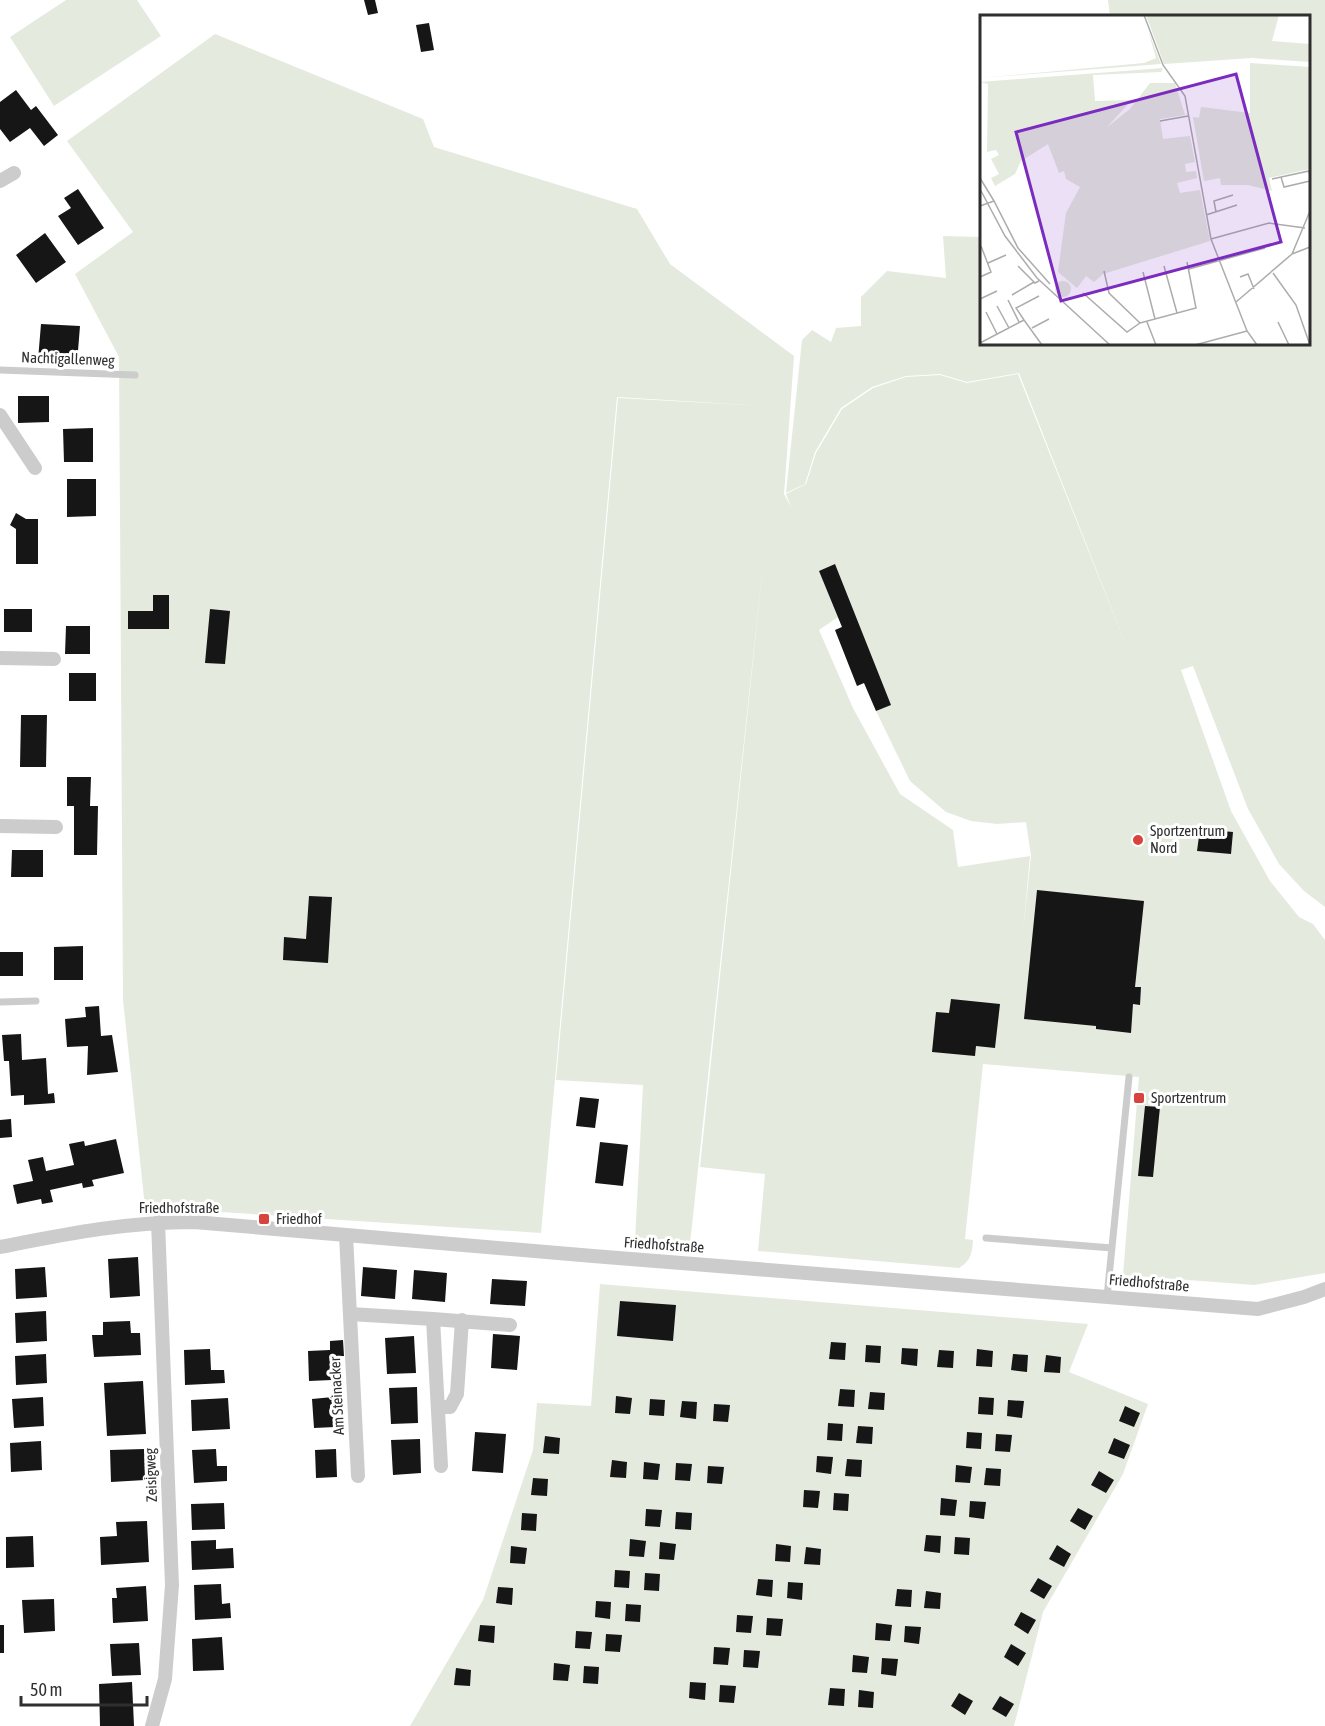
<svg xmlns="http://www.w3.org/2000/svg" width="1325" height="1726" font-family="'Asap Condensed',sans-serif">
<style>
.green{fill:#e4ebde;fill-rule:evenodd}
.building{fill:#161616}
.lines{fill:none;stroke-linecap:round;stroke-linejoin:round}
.lane{stroke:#ccc;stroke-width:7}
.street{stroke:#ccc;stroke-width:14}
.poi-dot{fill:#d9433e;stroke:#fff;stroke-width:2}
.labels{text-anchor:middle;stroke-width:6;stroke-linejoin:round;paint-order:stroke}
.street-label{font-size:15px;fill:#2f2f2f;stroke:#fff}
.poi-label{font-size:15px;fill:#2f2f2f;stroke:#fff;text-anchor:start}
.inset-road{fill:none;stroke:#acacac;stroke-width:1.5}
.view{fill:#7b2cbf;fill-opacity:0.15;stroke:#7b2cbf;stroke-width:3}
.inset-edge{fill:none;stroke:#2f2f2f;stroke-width:3}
</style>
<rect width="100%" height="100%" fill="#fff"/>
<path class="green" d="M66 0H137L161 36 54 106 10 37Z
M1108 0H1325V907L1304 891 1279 864 1248 809 1193 666 1181 670 1231 811 1270 881 1299 917 1313 924 1325 940V1273L1254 1285 1123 1275 1139 1077 983 1064 965 1239 973 1240C972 1253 971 1261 959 1268L758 1251 765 1174 700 1167 765 546 690 1244 635 1241 643 1085 556 1080 618 398 780 407 617 397 541 1233 145 1207 123 1000 119 357 75 274 133 232 67 141 215 34 423 119 434 147 637 209 670 264 794 356 784 494 791 507 786 494 806 484 816 453 842 409 873 388 906 377 940 375 967 383 1018 374 1135 668 1019 373 967 382 940 374 906 376 872 387 841 408 815 452 805 484 786 493 802 340 812 330 831 342 836 328 861 326V297L887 271 946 278 943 236 981 237 982 344H1308V16H1110ZM838 617 842 627 835 630 857 686 864 683 876 711 910 781 946 812 971 821 997 824 1026 822 1031 856 1023 932 1030 856 958 867 953 830 900 794 853 708 819 630Z
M600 1284 1088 1324 1069 1372 1148 1404 1123 1474 1043 1612 1014 1726H410L483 1600 533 1450 537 1403 591 1406Z"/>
<path class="building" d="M364 0H375L378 13 368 15Z
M429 23 434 50 421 52 416 25Z
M16 90 31 110 36 106 58 135 44 146 30 128 10 142 0 129V102Z
M78 189 104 228 78 245 58 216 71 208 64 198Z
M45 233 66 262 36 283 16 255Z
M41 324 80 326 77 363 38 360Z
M18 396H49V422L18 423Z
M93 428V462H64L63 429Z
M67 479H96V516L67 517Z
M16 513 26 519H38V564H16V529L10 525Z
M835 564 891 705 876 711 864 683 857 686 835 630 842 627 819 571Z
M153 595H169V629H128V611H153Z
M4 609H32V632H4Z
M210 609 230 611 225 664 205 663Z
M66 626H90V654H65Z
M69 673H96V701H69Z
M21 715H47L46 767H20Z
M67 777H91L90 806H98L97 855H74V806H67Z
M1200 829 1233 832 1231 854 1197 851Z
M12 850H43V877H11Z
M1037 890 1144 901 1135 987H1141L1140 1005 1133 1004 1131 1033 1096 1029V1026L1024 1019Z
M309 896 332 897 328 963 283 960 284 937 306 939Z
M83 946V980H54V947Z
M0 952H23V976H0Z
M951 999 1000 1004 995 1048 976 1046 975 1056 932 1052 936 1012 949 1013Z
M99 1006 101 1036 112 1035 118 1072 87 1075 88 1046 67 1047 65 1019 86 1017 85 1007Z
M21 1034 22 1060 46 1058 48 1094 54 1093 55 1103 24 1105V1095L11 1096 9 1061H4L2 1035Z
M580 1097 599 1099 595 1128 576 1126Z
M1145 1106 1160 1107 1153 1177 1138 1176Z
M11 1119 12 1137 0 1138V1120Z
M116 1139 124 1173 92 1180 94 1186 83 1188 82 1183 50 1190 53 1202 42 1204 41 1199 17 1204 13 1185 33 1181 28 1160 43 1157 46 1171 74 1165 69 1144 84 1141 85 1146Z
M600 1142 628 1145 623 1186 595 1183Z
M138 1257 140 1296 110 1298 108 1259Z
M45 1267 47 1297 16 1299 15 1269Z
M363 1267 397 1270 395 1299 361 1296Z
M414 1270 447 1273 445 1302 412 1299Z
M492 1279 527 1281 525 1306 490 1304Z
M620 1301 676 1305 673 1341 617 1336Z
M46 1311 47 1341 16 1343 15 1313Z
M130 1321 131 1333H140L141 1355 94 1357 92 1335H103V1322Z
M493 1334 520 1336 517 1370 491 1368Z
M414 1336 416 1373 387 1374 385 1338Z
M343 1340 344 1356 330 1357 332 1380 309 1381 308 1351 330 1350V1341Z
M831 1342 846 1343 845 1360 829 1359Z
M866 1345 881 1346 880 1363 865 1362Z
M902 1348 918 1349 917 1366 901 1364Z
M210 1349 211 1370H224L225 1383 185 1385 184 1350Z
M977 1349 993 1351 992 1367 976 1366Z
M939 1350 954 1351 953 1368 937 1367Z
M46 1354 47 1383 16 1385 15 1356Z
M1013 1354 1028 1355 1027 1372 1011 1370Z
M1046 1355 1061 1357 1060 1373 1044 1372Z
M143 1381 146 1434 107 1436 104 1383Z
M417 1387 418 1423 391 1424 389 1388Z
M840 1389 855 1390 854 1407 838 1406Z
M870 1392 885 1393 884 1410 868 1409Z
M616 1396 632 1398 630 1414 615 1413Z
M43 1397 44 1426 14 1428 12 1399Z
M333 1397 335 1427 314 1428 312 1399Z
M979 1397 994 1398 993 1415 978 1414Z
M228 1398 230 1429 192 1431 191 1400Z
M650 1399 665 1400 664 1416 649 1415Z
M1008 1400 1024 1401 1022 1418 1007 1416Z
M682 1401 697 1402 696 1419 680 1417Z
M714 1404 730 1405 728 1422 713 1421Z
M1125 1406 1140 1413 1134 1427 1119 1421Z
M828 1423 843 1424 842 1441 827 1440Z
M858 1426 873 1427 872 1444 856 1443Z
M475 1432 506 1434 503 1473 472 1471Z
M967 1432 982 1433 981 1449 966 1448Z
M996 1434 1012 1435 1010 1452 995 1451Z
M545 1436 560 1438 559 1454 543 1453Z
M1114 1438 1130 1445 1124 1459 1108 1453Z
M420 1439 421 1473 393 1475 391 1440Z
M41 1441 42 1470 11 1472 10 1443Z
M144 1449 145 1480 111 1482 110 1450Z
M216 1449 217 1466H227V1481L194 1483 192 1450Z
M336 1449 337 1477 316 1478 315 1450Z
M817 1456 833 1457 831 1474 816 1472Z
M847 1459 862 1460 861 1477 845 1476Z
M612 1460 627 1462 626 1478 610 1477Z
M644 1462 660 1464 658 1480 643 1479Z
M676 1463 692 1464 690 1481 675 1480Z
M956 1465 972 1467 970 1483 955 1482Z
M708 1466 724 1467 722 1484 707 1483Z
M986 1468 1001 1469 1000 1486 984 1485Z
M1099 1471 1114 1480 1106 1493 1091 1485Z
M533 1478 548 1479 547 1496 531 1495Z
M804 1490 820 1491 818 1508 803 1507Z
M834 1493 849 1494 848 1511 833 1510Z
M941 1498 957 1500 955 1516 940 1515Z
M970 1501 986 1502 984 1519 969 1517Z
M224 1503 225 1529 192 1530 191 1504Z
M1078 1508 1093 1516 1085 1530 1070 1521Z
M646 1509 662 1510 660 1527 645 1526Z
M676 1512 692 1513 691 1530 675 1529Z
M522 1513 537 1514 536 1531 521 1530Z
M147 1521 149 1562 101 1565 100 1537 117 1536 116 1522Z
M926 1535 941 1536 940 1553 924 1551Z
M33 1536 34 1567 6 1568V1537Z
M955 1537 970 1538 969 1555 954 1554Z
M630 1539 646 1541 644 1557 629 1556Z
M216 1540V1549L233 1548 234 1568 192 1570 191 1541Z
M660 1542 676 1544 674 1560 659 1559Z
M776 1544 791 1546 790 1562 775 1561Z
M1057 1545 1071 1554 1064 1567 1049 1559Z
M511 1546 527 1548 525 1564 510 1563Z
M806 1547 821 1549 820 1565 804 1564Z
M615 1570 630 1571 629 1588 614 1587Z
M645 1573 660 1574 659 1591 644 1590Z
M1038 1578 1052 1586 1044 1599 1030 1591Z
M758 1579 773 1580 772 1597 756 1595Z
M788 1582 803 1583 802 1600 787 1598Z
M221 1584 222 1604 230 1603 231 1618 195 1620 194 1585Z
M146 1586 148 1621 113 1623 112 1598H117L116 1588Z
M498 1587 513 1588 512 1605 496 1603Z
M897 1589 912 1590 911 1607 895 1606Z
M926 1591 941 1593 940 1609 924 1608Z
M54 1599 55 1631 24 1633 22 1600Z
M596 1601 611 1602 610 1619 595 1617Z
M626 1604 641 1605 640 1622 625 1621Z
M1021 1612 1036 1620 1028 1634 1014 1625Z
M737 1615 753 1616 751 1633 736 1632Z
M767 1618 783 1619 781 1636 766 1635Z
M876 1623 892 1625 890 1641 875 1640Z
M0 1625H4V1653H0Z
M480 1625 495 1626 494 1643 478 1641Z
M905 1626 921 1627 919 1644 904 1642Z
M576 1631 592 1632 590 1649 575 1648Z
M606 1634 622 1635 620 1652 605 1651Z
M222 1637 224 1670 193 1671 192 1639Z
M139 1643 141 1675 112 1676 110 1644Z
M1011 1644 1026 1653 1018 1666 1004 1657Z
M714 1647 730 1648 728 1665 713 1664Z
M744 1650 760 1651 758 1668 743 1667Z
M853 1655 869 1657 867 1673 852 1672Z
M882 1658 898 1659 896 1676 881 1674Z
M554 1663 570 1665 568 1681 553 1680Z
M584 1666 599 1667 598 1684 583 1683Z
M456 1668 471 1670 470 1686 454 1685Z
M132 1682 134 1726H100L99 1684Z
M690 1682 706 1683 705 1700 689 1698Z
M720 1685 736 1686 734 1703 719 1702Z
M830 1688 845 1689 844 1706 828 1705Z
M859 1690 874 1692 873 1708 858 1707Z
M959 1693 973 1701 965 1715 951 1706Z
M1000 1696 1014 1704 1006 1717 992 1709Z"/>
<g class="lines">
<path class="lane" d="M0 370 135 375
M0 1002 36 1001
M986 1238 1112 1248
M1107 1297 1129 1077"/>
<path class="street" d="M0 181 14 173
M0 415 35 468
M0 658 54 659
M0 826 56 827
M346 1235 358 1476
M0 1247C67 1234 125 1222 194 1222L593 1256 1258 1309 1304 1297 1325 1289
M350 1314 433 1319 441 1466
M433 1319 510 1325
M439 1407H450L457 1394 462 1320
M152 1726 165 1679 172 1585 158 1222"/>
</g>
<g class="poi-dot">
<circle cx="1138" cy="840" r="6"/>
<rect x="1133" y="1092" width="12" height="12" rx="3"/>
<rect x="258" y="1213" width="12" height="12" rx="3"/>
</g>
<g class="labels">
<g class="street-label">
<text transform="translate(68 359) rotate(2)" y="5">Nachtigallenweg</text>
<text x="179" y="1213">Friedhofstraße</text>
<text transform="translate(664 1245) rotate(4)" y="5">Friedhofstraße</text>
<text transform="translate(1149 1283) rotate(5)" y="5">Friedhofstraße</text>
<text transform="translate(337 1396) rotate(-93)" y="5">Am Steinacker</text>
<text transform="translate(151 1475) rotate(-92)" y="5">Zeisigweg</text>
</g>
<g class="poi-label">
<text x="1150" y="836">Sportzentrum<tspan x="1150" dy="17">Nord</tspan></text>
<text x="1151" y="1103">Sportzentrum</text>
<text x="276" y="1224">Friedhof</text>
</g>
</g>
<g transform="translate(980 15)">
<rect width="330" height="330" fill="#fff"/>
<path d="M166 0H299L292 26 330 29V47L272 43 184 49ZM168 15 181 49 0 63 164 48 176 43ZM270 48 330 52V154L289 163 292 176 268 170H241L240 163 224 166 213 102 219 103 221 92 270 98ZM183 53 181 57 113 60 115 86 152 85 126 113 150 94 170 68H195L205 100 180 104 183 124 210 121 215 147 205 149 206 157 216 156 217 163 197 168 200 178 220 175 230 226 123 259 114 267 106 261 97 273 78 257 86 198 100 172 86 164 84 156 79 158 68 129 41 146 35 159 15 171 11 163 19 159 11 144 19 140 16 135 7 137 8 69 0 67ZM75 274a8 8 0 1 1 16 0a8 8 0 1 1-16 0Z" fill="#e4ebde"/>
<path class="inset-road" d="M164 0 183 50 205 81 231 224 267 316 277 330M180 106 208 101M301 162 304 172 330 166M0 163 14 186M292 164 329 156 330 161M0 174 25 221 57 263 130 330M0 191 14 186 38 233 70 269M236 197 234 186 253 180M226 200 257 190M231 224 289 208 325 213M312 239 330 232M8 248 26 240M38 251 55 268 59 266M184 251 197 298M209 254 285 233M124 256 129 278 160 308M163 257 175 304M293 258 316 290 330 330M0 262 11 257 1 231M260 262 268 259 274 274M103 278 147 317 160 308M32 280 54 267M0 284 17 276M28 285 39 307M256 287 312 239 330 196M17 291 29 313M6 297 17 319M44 305 36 293 59 281M167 307 176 330M298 307 309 330M160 308 216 293 207 247M52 313 69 304M0 328 44 305 62 330M215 330 267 316"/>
<path class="view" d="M256 59 301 227 81 286 36 117Z"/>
<rect width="330" height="330" class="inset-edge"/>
</g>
<path d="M21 1696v9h126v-9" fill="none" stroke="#2f2f2f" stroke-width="3"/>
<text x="30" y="1696" font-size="18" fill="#2f2f2f" stroke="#ffffff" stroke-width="4.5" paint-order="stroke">50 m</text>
</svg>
